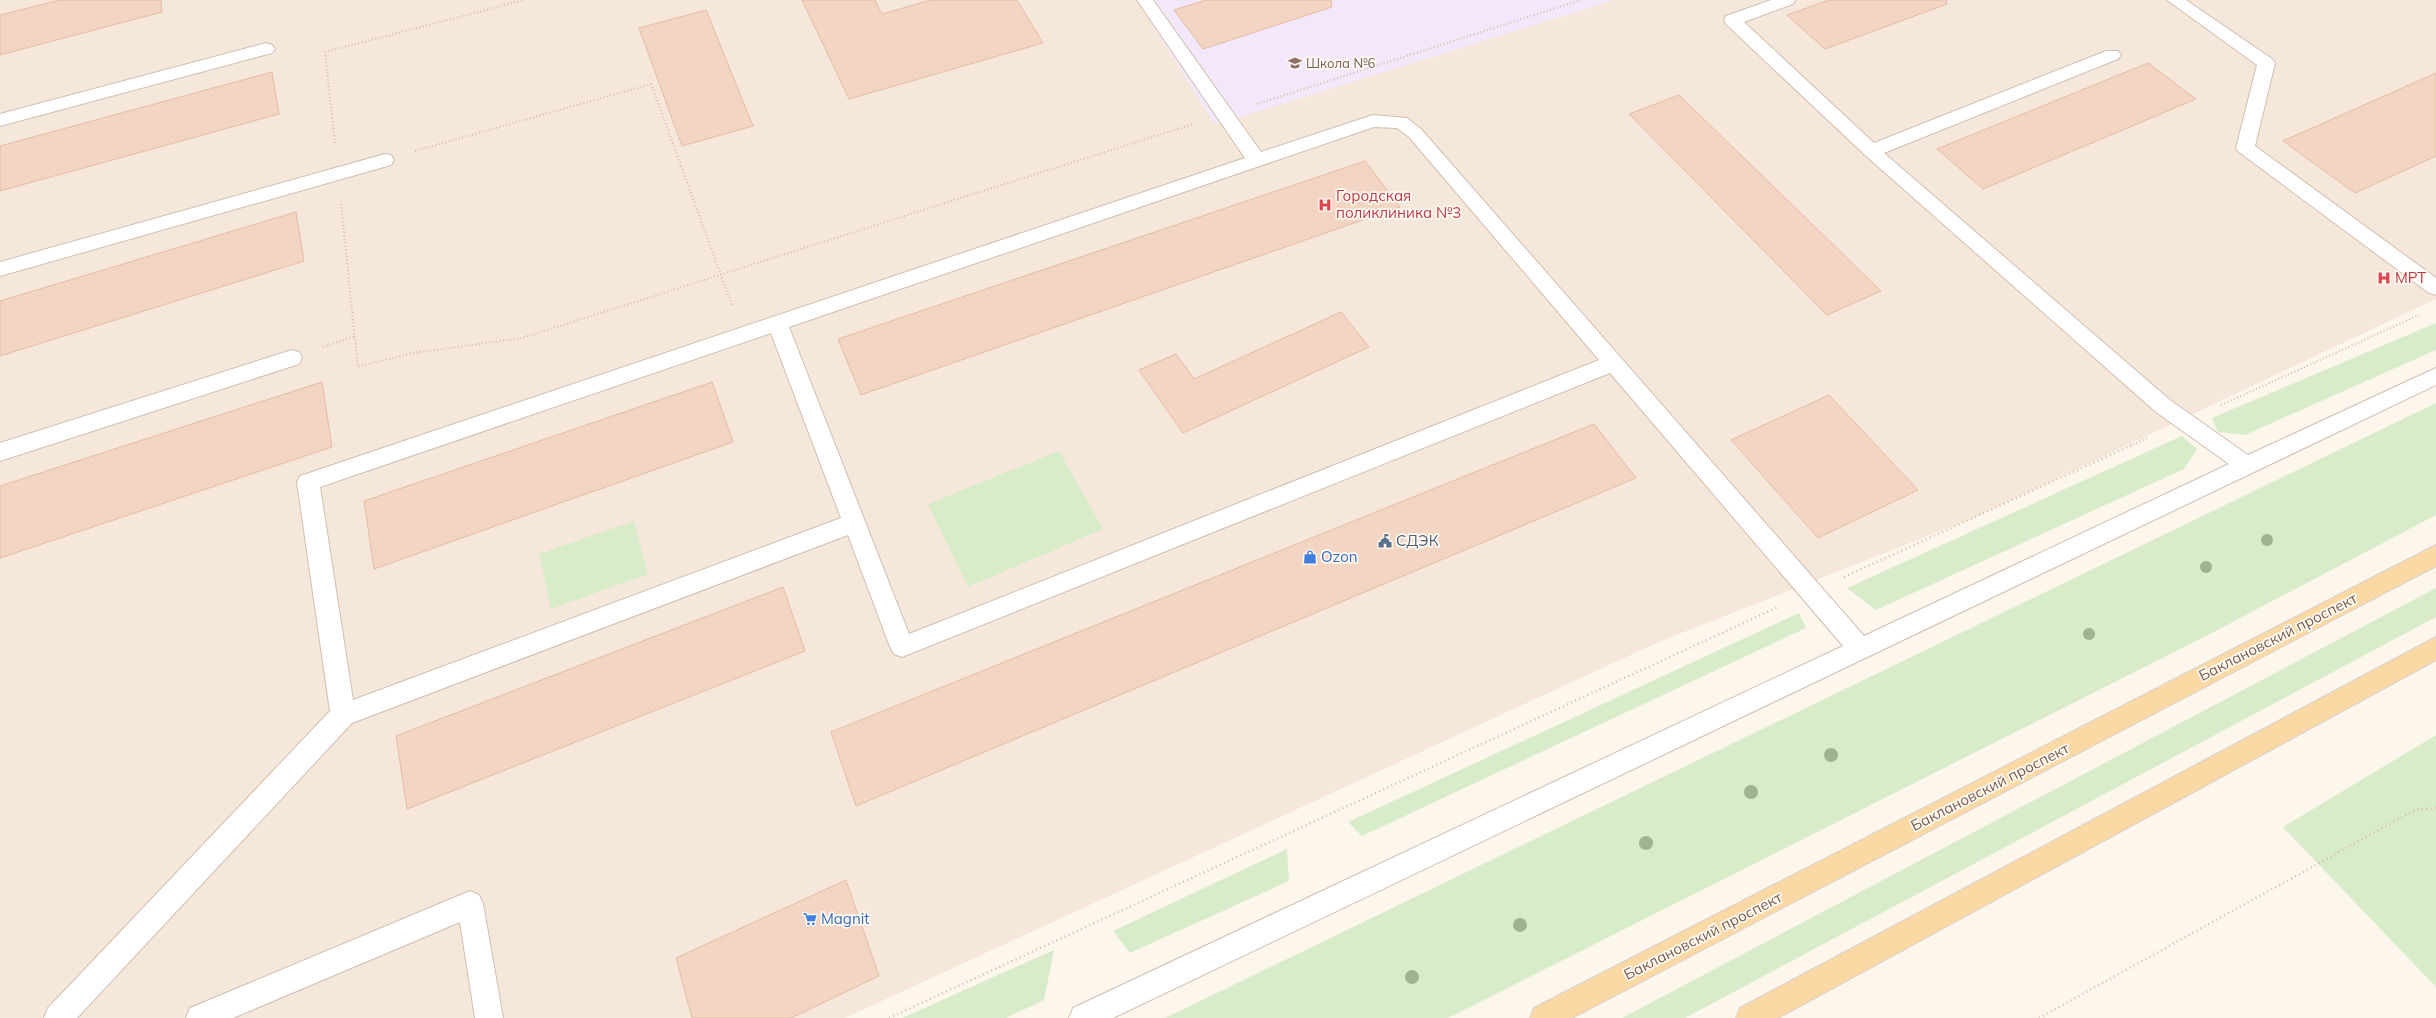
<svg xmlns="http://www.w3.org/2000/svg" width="2436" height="1018" font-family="Mulish,sans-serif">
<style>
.residential{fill:#f5e8da}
.education{fill:#f3e8fa}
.green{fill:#d8ecc9}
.building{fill:#f3d5c3;stroke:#e6bba3}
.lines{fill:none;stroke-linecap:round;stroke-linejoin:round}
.minor-casing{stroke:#d1beb0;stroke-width:2}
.major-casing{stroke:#dad1cd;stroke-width:2}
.path-far1{stroke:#d9b8a5;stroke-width:2;stroke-dasharray:1 2.5;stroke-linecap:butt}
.path{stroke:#d9b8a5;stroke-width:2.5;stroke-dasharray:1 3.5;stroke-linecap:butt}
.minor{fill:#fff;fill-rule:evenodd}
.major{fill:#fbd9a5;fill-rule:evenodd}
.tree{fill:#a0b28e}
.labels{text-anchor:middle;stroke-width:3.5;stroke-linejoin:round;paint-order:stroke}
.far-education-label{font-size:13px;fill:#785e54;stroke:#fffaf3;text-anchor:start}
.health-label{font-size:15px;fill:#be3a42;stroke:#fffaf3;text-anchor:start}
.service-label{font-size:15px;fill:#4e5e75;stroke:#fffaf3;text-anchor:start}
.shop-label{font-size:15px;fill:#366cbe;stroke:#fffaf3;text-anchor:start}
.street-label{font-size:15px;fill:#7a5c4d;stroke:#fffaf3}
</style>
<rect width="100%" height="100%" fill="#fdf6ec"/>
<path class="residential" d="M0 0H2436V299L1971 519 1661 641 845 1018H0Z"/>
<path class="education" d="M1137 0H1614L1215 125Z"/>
<path class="green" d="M2436 323V350L2245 435 2218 432 2212 418Z
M2436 403V515L2206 636 1448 1018H1165Z
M2182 436 2197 449 2184 469 1876 610 1847 588Z
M1059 451 1103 529 968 587 928 504Z
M634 521 648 574 551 609 539 554Z
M2436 588V617L1685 1018H1622Z
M1799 613 1806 628 1362 836 1348 822Z
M2436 735V987L2283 827Z
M1287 849 1289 881 1130 953 1113 931Z
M1054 950 1044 1000 1006 1018H902Z"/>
<path class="building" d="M60 0H161L162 12 0 55V15Z
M802 0H875L882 14 931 0H1017L1043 43 849 99Z
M1206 0H1331L1332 7 1203 49 1174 10Z
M1829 0H1946L1947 4 1825 49 1787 15Z
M706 10 753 126 682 146 639 28Z
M2148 63 2196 99 1983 189 1937 149Z
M272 72 279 114 0 191V146Z
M2436 73V156L2355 193 2283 141Z
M1679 95 1881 291 1827 315 1629 114Z
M1365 161 1400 207 861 395 838 339Z
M296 212 304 261 0 356V301Z
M1341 312 1369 347 1183 433 1139 370 1176 354 1194 379Z
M322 382 332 447 0 558V486Z
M712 382 733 442 374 569 364 501Z
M1829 395 1918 490 1818 538 1731 440Z
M1594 424 1636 478 856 806 831 732Z
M783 587 805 651 407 809 396 736Z
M846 880 879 976 791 1018H692L676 958Z"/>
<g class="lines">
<g class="minor-casing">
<path id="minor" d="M1137 0H1153L1261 152 1373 115 1407 118 1421 129 1864 636 2229 464 2156 412 1865 155 1726 24 1724 20 1726 16 1771 0H1795L1793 4 1744 22 1874 143 2106 51H2118L2121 55 2118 59 1884 153 2170 400 2248 455 2436 368V385L1113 1018H1069L1073 1008 1843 646 1610 373 902 657 894 654 890 647 848 535 352 723 77 1018H44L48 1008 330 711 297 482 300 476 1245 158ZM1374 127 1397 128 1409 137 1599 360 909 634 789 327ZM771 333 841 518 353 700 320 487Z
M2167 0H2186L2272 59 2275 63 2255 146 2436 278V295L2429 293 2239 152 2236 148 2257 65Z
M266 43 272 45 275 49 272 53 0 126V114Z
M385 154 391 155 394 160 391 165 0 276V262Z
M292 350 299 352 302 358 299 364 0 461V443Z
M470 891 479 895 483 904 503 1018H475L460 922 233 1018H186L190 1008Z"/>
</g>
<g class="major-casing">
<path id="major" d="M2436 545V566L1572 1018H1530L1534 1008Z
M2436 637V660L1778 1018H1736L1740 1008Z"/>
</g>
<path class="path-far1" d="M1257 104 1581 0
M335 143 325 52 524 0
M415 151 651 84 732 305
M341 204 358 367 413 353 522 338 1193 124
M323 347 355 336
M2221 405 2419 315
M2130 446 2149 437"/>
<path class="path" d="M1844 577 2132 445
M889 1018 1778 607
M2039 1018 2415 810 2436 808"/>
<use href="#minor" class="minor"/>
<use href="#major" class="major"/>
</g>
<g class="tree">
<circle cx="2267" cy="540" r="6"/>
<circle cx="2206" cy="567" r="6"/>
<circle cx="2089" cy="634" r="6"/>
<circle cx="1831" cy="755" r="7"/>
<circle cx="1751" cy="792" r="7"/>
<circle cx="1646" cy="843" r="7"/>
<circle cx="1520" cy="925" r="7"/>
<circle cx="1412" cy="977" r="7"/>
</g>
<defs>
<g id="school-bare" transform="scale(1.08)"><path d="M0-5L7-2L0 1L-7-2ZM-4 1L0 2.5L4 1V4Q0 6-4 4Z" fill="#8d6e63" stroke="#fffaf3" stroke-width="2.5" paint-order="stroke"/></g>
<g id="hospital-bare" transform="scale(1.08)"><path d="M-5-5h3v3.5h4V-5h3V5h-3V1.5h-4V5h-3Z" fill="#e0444e" stroke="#fffaf3" stroke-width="2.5" paint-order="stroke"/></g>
<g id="civic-bare" transform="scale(1.08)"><path d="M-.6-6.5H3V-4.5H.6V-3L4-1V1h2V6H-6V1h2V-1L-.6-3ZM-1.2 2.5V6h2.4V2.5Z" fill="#5c6f8a" stroke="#fffaf3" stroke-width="2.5" paint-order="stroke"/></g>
<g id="shop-bare" transform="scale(1.08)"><path d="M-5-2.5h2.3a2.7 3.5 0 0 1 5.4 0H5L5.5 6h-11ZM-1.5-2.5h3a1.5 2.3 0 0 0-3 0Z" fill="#3f7fe0" stroke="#fffaf3" stroke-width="2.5" paint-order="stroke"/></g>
<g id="supermarket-bare" transform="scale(1.08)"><path d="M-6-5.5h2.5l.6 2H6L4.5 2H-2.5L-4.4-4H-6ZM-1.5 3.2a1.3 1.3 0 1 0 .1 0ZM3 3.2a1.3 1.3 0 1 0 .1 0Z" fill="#3f7fe0" stroke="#fffaf3" stroke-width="2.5" paint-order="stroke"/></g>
</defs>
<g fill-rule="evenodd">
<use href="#school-bare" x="1295" y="63"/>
<use href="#hospital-bare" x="1325" y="205"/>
<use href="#hospital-bare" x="2384" y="278"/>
<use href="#civic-bare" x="1385" y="541"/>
<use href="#shop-bare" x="1310" y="557"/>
<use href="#supermarket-bare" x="810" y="919"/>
</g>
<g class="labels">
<g class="far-education-label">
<text x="1306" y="68">Школа №6</text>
</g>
<g class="health-label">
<text x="1336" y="201">Городская<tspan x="1336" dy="17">поликлиника №3</tspan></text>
<text x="2395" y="283">МРТ</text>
</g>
<g class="service-label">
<text x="1396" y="546">СДЭК</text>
</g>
<g class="shop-label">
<text x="1321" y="562">Ozon</text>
<text x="821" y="924">Magnit</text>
</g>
<g class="street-label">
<text transform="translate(2278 637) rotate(-27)" y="5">Баклановский проспект</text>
<text transform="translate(1990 787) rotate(-27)" y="5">Баклановский проспект</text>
<text transform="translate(1703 936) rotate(-27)" y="5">Баклановский проспект</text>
</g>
</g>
</svg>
